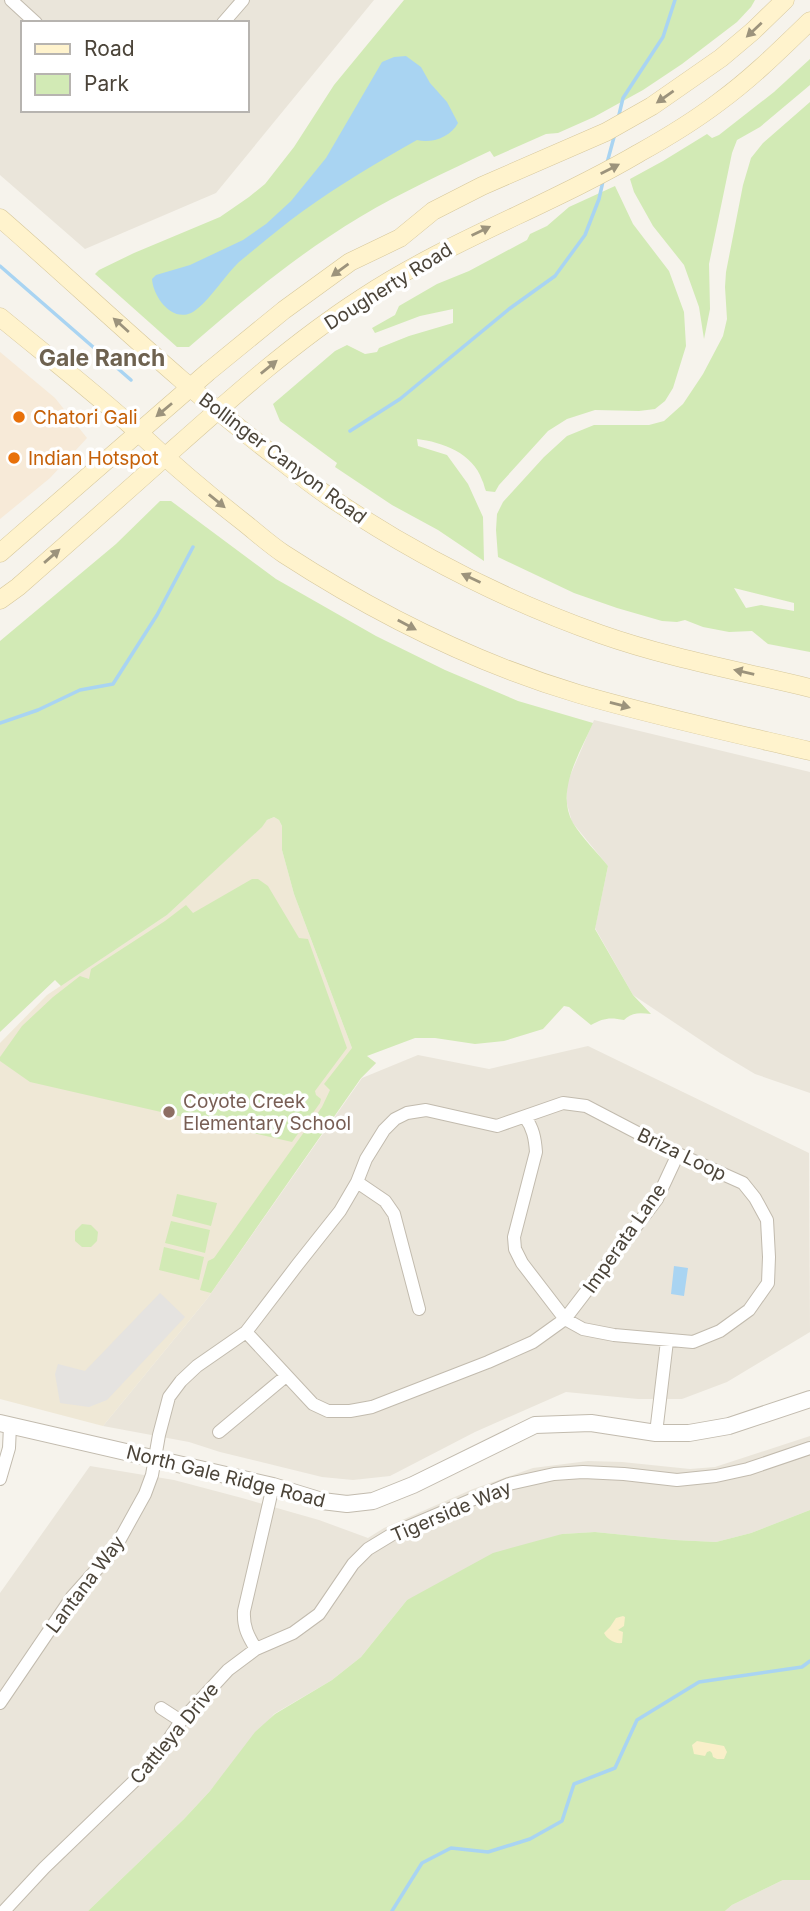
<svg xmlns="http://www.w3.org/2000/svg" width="810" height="1911" font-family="Inter,sans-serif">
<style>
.residential{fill:#eae5da;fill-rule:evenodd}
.commercial{fill:#f7ead8}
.education{fill:#efe8d6}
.green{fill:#d2eab5;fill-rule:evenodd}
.sand{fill:#f9efc9}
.parking{fill:#e5e3e0}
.water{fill:#a9d4f2}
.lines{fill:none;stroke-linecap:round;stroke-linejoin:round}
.stream{stroke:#a9d4f2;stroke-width:3.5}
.minor-casing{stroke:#c2bbae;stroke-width:14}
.tertiary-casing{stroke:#c2bbae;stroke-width:18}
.secondary-casing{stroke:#d6c79b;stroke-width:19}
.minor{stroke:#fff;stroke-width:12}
.tertiary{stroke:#fff;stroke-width:16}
.secondary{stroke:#fff3cd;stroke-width:18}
.oneway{fill:#9c937c}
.food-dot{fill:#e8710a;stroke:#fff;stroke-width:2.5}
.education-dot{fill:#8d6e63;stroke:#fff;stroke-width:2.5}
.labels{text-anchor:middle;stroke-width:7;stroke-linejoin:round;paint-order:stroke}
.street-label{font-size:19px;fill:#4b4439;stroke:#fff}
.food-label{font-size:19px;fill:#c56008;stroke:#fff;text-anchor:start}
.education-label{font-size:19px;fill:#785e54;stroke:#fff;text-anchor:start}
.quarter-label{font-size:23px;font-weight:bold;fill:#6e6250;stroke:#fff}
</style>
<rect width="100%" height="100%" fill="#f6f3ec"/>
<path class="residential" d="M0 0H374L216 193 85 249 0 175ZM23 23H247V110H23Z
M594 720 810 772V1093L755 1074 720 1053 633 995 595 928 608 866 572 822 567 804V783Z
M588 1046 809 1153 810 1332 727 1382 682 1399H638L566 1392 475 1432 390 1476 353 1480 322 1477 220 1452 189 1442 103 1426 207 1299 362 1078 418 1055 489 1069Z
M810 1436V1510L751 1533 716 1542 675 1540 595 1532 562 1534 407 1600 361 1657 332 1680 274 1714 210 1791 184 1819 88 1911H0V1593L90 1466 174 1480 242 1498 319 1520 368 1538 384 1528 473 1489 533 1468 588 1461 622 1462 690 1469 715 1467Z
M783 1880H810V1911H725L732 1905Z"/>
<path class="commercial" d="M0 352 55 398 87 438 50 478 0 519Z"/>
<path class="education" d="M274 817 279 820 282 826V850L294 894 352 1048 376 1063 361 1078 207 1299 103 1426 0 1399V1043L47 995 167 915 261 827 267 820Z"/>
<path class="green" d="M404 0H755L751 7 737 22 682 64 643 90 594 117 558 133 546 134 494 157 490 151C446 172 402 192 360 217 298 254 243 300 189 347H177L95 274 99 270 134 253 220 217 249 197 265 184 294 147 334 85Z
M810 59V85L760 127 737 140 732 153 709 264 710 309 704 339 699 307 684 265 653 226 634 192 630 179 663 161 707 134 712 138 719 135 774 92Z
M810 102V652L768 644 752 631 729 632 703 627 685 620 677 622 662 621 617 608 574 593 498 557 496 530 497 514 503 502 544 457 567 436 594 425H649L664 421 683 404 703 374 723 336 727 319 725 287 726 272 743 185 751 158 763 143ZM734 588 794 603V611L761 605 746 608Z
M615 186 633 224 669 271 684 312 686 346 673 388 665 401 655 409 639 411 595 410 567 419 548 431 499 485 495 492 486 491C484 487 484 483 482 480 473 453 442 442 417 439L418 446 447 455 468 484 483 517 484 561 438 530 392 505 335 467 337 463 280 421 273 404 335 351 347 345 365 354 377 352 379 348 409 336 453 323V309L420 316 375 333 372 328 395 315 399 306 437 284 469 271 527 240 530 234 547 226 569 207Z
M160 501H171L276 579 376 636 445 670 518 701 593 723C580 753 555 791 573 823 582 838 597 852 608 866L595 929 633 995 651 1014C640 1013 632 1012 624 1020 610 1017 603 1018 591 1025L569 1007 564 1006 543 1029 504 1041 475 1044 435 1038H415L367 1056 376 1063 361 1078 211 1293 200 1290 208 1261 214 1258 322 1107 330 1090 324 1084 352 1048 294 894 282 850V826L279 820 274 817 267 820 262 827 167 915 61 986 55 980 0 1032V641L116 544Z
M252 879H258L268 886 299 938 308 939 347 1048 315 1091 316 1095 321 1099 320 1103 292 1142 30 1082 0 1061V1057L22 1026 53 997 80 976 89 979 91 969 165 921 186 905 193 913Z
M177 1194 217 1203 211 1226 172 1216Z
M171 1221 210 1230 205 1253 165 1243Z
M82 1224 91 1225 98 1232 97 1241 91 1247H82L75 1241V1231Z
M164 1247 204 1257 199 1280 159 1270Z
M810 1510V1880H783L732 1905 725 1911H88L184 1819 210 1791 255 1732 275 1714 332 1680 361 1657 407 1600 493 1553 562 1534 595 1532 675 1540 716 1542 751 1533Z"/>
<path class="sand" d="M623 1616 625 1617 624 1626 618 1630 623 1632 622 1643C614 1644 607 1639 604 1633L610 1627 616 1618Z
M697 1741 724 1746 727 1752 724 1759H717L713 1757 712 1753 710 1751 707 1752 705 1756 694 1754 692 1745Z"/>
<path class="parking" d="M160 1293 185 1317 107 1400 89 1407 60 1403 55 1374 58 1364 85 1371Z"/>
<path class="water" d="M406 56 421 67 430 83 447 102 458 123C451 137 431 144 417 140 378 162 339 185 303 211 281 227 260 245 239 262 225 275 206 306 191 313 171 322 153 296 152 279L156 275 190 265 243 240 266 224 291 201 326 158 382 62 394 57Z
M674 1266 688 1268 684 1296 671 1294Z"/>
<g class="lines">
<path class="stream" d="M618 119 623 98 663 37 675 0
M607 163 614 137
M0 266 131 380
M350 431 400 399 509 309 555 276 585 235 599 199 603 181
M0 723 38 710 80 690 113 684 157 615 193 547
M392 1911 422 1863 451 1848 488 1852 530 1839 562 1821 574 1784 615 1768 637 1720 699 1682 802 1667 810 1661"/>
<g class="minor-casing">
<path id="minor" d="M11 0 36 23
M223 23 243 0
M357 1182 385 1201 394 1214 419 1309
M246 1332 313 1404 328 1411H350L372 1407 488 1362 533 1342 565 1319 657 1199 678 1154
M219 1432 286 1376
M656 1433 667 1341
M0 1479 9 1448 10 1426
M256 1649C248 1636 243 1627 244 1611L273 1486
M0 1703 72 1597 114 1550 145 1494 152 1475 159 1435 169 1397 181 1381 197 1366 246 1332 298 1264 340 1211 357 1182 366 1159 384 1130 395 1119 407 1113 426 1110 497 1126 563 1103 586 1106 678 1154 743 1183 755 1198 767 1220 769 1257 768 1283 749 1310 720 1331 693 1342 614 1335 583 1329 565 1319 522 1263 515 1249 514 1237 536 1152C535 1138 533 1128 525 1117
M161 1708 181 1721
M4 1911 44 1868 153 1763 181 1721 228 1670 256 1649 293 1633 319 1614 353 1564 368 1549 396 1532 509 1484 554 1474 583 1472 624 1474 677 1480 716 1476 748 1469 810 1448"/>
</g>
<g class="tertiary-casing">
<path id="tertiary" d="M0 1423 273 1486 322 1501 347 1504 373 1501 413 1485 535 1425 591 1423 656 1433H689L729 1426 810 1399"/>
</g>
<g class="secondary-casing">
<path id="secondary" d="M0 218C93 299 182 386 280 460 297 473 313 486 331 498 413 553 507 601 600 634 668 658 740 671 810 688
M0 317C46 355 94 392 138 432 171 463 206 493 242 521 256 532 269 544 284 554 375 613 475 663 579 694 655 716 733 733 810 751
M0 553 208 372 284 310 350 262 400 238 433 211 482 186 606 132 652 106 721 58 753 31 785 0
M0 600 18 587C67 544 116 501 165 457 228 401 291 344 362 298 450 240 549 206 639 153 666 138 694 121 719 102 752 78 781 49 810 21"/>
</g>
<use href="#minor" class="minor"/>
<use href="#tertiary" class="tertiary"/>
<use href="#secondary" class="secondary"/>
</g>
<defs><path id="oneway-solid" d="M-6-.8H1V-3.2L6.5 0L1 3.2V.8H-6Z" transform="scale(1.75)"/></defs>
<g class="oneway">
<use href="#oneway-solid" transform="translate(754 30) rotate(137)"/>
<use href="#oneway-solid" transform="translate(665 97) rotate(145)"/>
<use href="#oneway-solid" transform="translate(610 169) rotate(-27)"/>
<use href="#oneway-solid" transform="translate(481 231) rotate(-26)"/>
<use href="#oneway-solid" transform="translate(340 270) rotate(144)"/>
<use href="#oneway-solid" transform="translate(121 325) rotate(-138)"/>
<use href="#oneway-solid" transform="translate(269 367) rotate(-39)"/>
<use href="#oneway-solid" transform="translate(164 410) rotate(140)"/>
<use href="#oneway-solid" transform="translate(217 501) rotate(39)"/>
<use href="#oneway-solid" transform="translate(52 556) rotate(-41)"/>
<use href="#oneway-solid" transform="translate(471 578) rotate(-155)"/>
<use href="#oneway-solid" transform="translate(407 625) rotate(28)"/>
<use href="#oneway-solid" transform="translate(744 672) rotate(-167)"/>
<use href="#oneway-solid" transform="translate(620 705) rotate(15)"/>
</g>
<g class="food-dot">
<circle cx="19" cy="417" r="7"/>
<circle cx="14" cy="458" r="7"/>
</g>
<circle class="education-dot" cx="169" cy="1112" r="7"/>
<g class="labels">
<g class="street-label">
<text transform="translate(388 286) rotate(-32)" y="7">Dougherty Road</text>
<text transform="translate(283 458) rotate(37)" y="7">Bollinger Canyon Road</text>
<text transform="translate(682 1154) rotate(26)" y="7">Briza Loop</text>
<text transform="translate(624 1238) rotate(-55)" y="7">Imperata Lane</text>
<text transform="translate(226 1476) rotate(14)" y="7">North Gale Ridge Road</text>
<text transform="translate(451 1511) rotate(-23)" y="7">Tigerside Way</text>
<text transform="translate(85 1584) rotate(-53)" y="7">Lantana Way</text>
<text transform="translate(174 1733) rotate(-50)" y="7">Cattleya Drive</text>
</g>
<g class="food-label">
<text x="33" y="424">Chatori Gali</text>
<text x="28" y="465">Indian Hotspot</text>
</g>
<g class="education-label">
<text x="183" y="1108">Coyote Creek<tspan x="183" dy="22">Elementary School</tspan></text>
</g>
<g class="quarter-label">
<text x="102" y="366">Gale Ranch</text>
</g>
</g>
<rect x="21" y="21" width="228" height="91" fill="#ffffff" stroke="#b7b4b0" stroke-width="2"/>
<rect x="35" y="44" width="35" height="10" fill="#fff3cd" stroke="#b7b4b0" stroke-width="2"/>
<text x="84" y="56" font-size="21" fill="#4b4439">Road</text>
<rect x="35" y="74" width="35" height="21" fill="#d2eab5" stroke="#b7b4b0" stroke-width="2"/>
<text x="84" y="91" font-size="21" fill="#4b4439">Park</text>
</svg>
